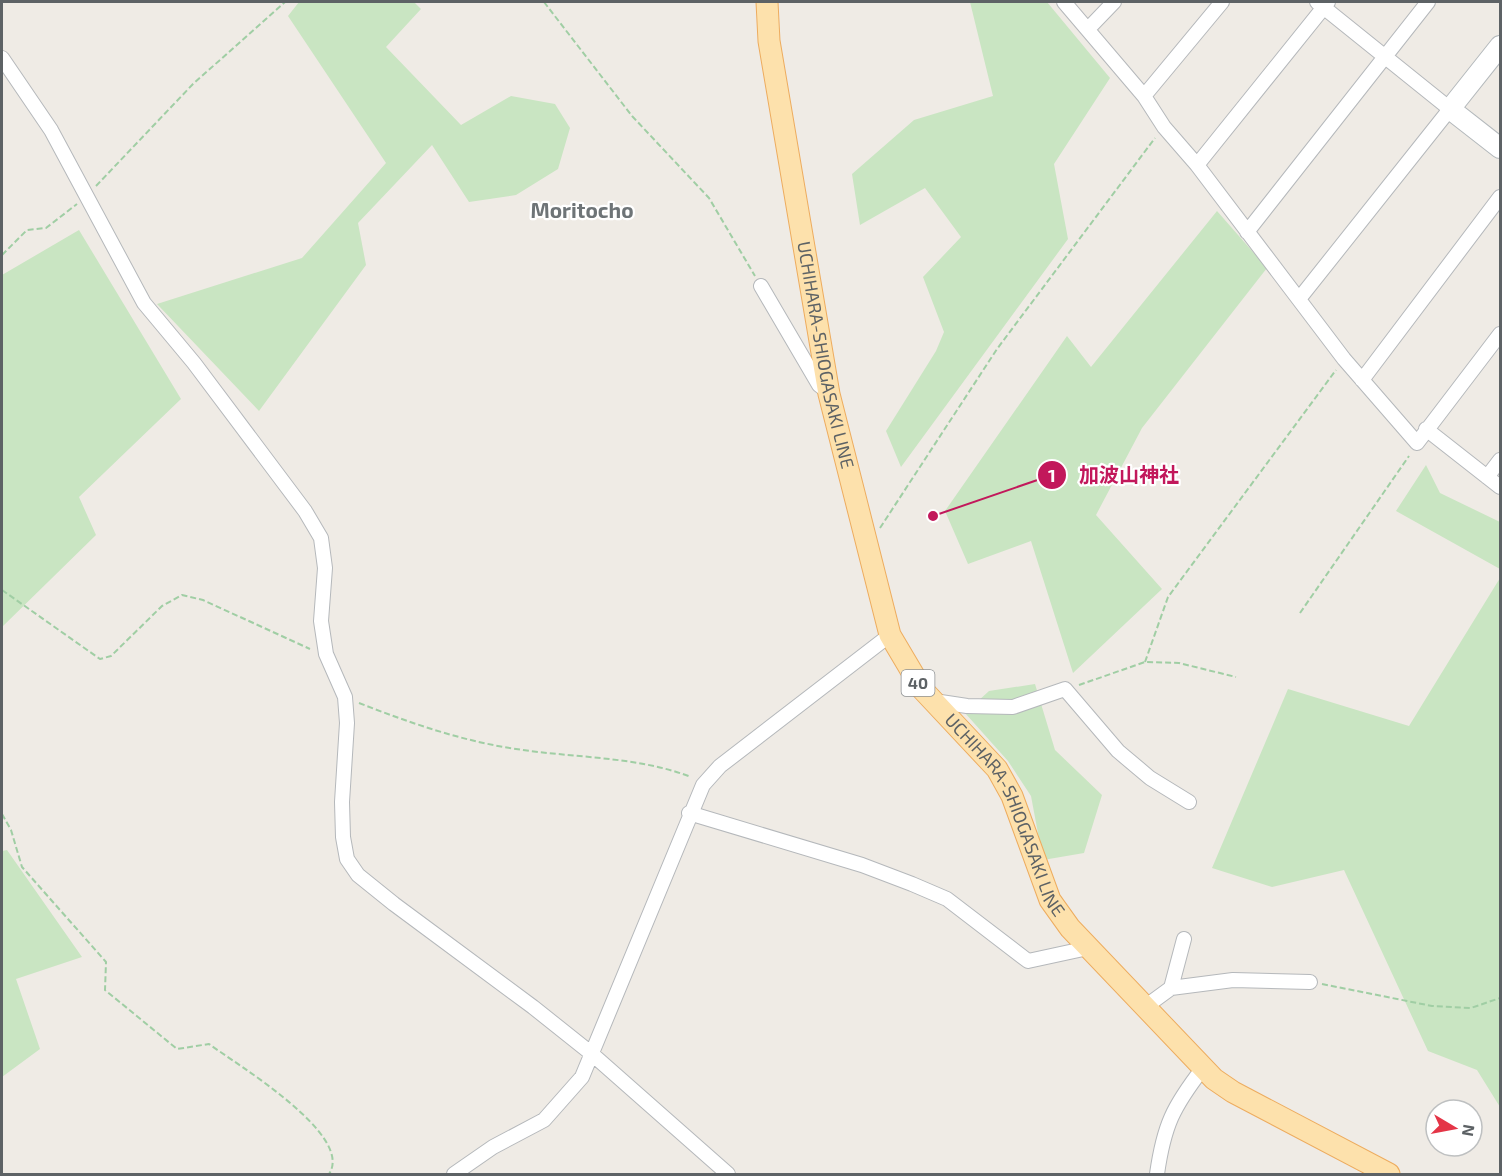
<svg xmlns="http://www.w3.org/2000/svg" width="1502" height="1176" font-family="'Exo 2','Noto Sans JP',sans-serif">
<style>
.green{fill:#c9e5c2}
.lines{fill:none;stroke-linecap:round;stroke-linejoin:round}
.street-casing{stroke:#b5b8bb;stroke-width:16}
.secondary-casing{stroke:#b4b9bc;stroke-width:22}
.primary-casing{stroke:#edac5f;stroke-width:23}
.path{stroke:#a0cea4;stroke-width:2;stroke-dasharray:6 3;stroke-linecap:butt}
.street{stroke:#fff;stroke-width:14}
.secondary{stroke:#fff;stroke-width:20}
.primary{stroke:#fde1ac;stroke-width:21}
.labels{text-anchor:middle;stroke-width:4.5;stroke-linejoin:round;paint-order:stroke}
.shield{fill:#fff;stroke:#8e9193;stroke-width:1.5}
.shield-label{font-size:16px;font-weight:bold;fill:#5d6265}
.street-label{font-size:18px;fill:#5d6265;stroke:#fff}
.quarter-label{font-size:21px;font-weight:bold;fill:#6e7477;stroke:#fff}
.leader{fill:none;stroke:#c2185b;stroke-width:2}
.callout-dot{fill:#c2185b;stroke:#fff;stroke-width:2}
.mark-label{font-size:18px;text-anchor:middle;font-weight:bold;fill:#fff}
.callout-label{font-size:20px;text-anchor:middle;font-weight:bold;fill:#c2185b;stroke:#fff;stroke-width:4.5;stroke-linejoin:round;paint-order:stroke}
</style>
<rect width="100%" height="100%" fill="#efebe5"/>
<path class="green" d="M299 2H414L421 9 386 47 461 125 511 96 555 104 570 128 558 169 516 195 469 202 432 145 358 223 366 265 259 411 157 304 302 258 386 163 288 16Z
M970 2H1047L1110 78 1054 164 1068 239 901 467 886 431 936 351 944 332 923 277 961 237 925 188 860 225 852 174 914 120 993 96Z
M1217 211 1267 268 1142 428 1096 515 1162 589 1073 673 1031 541 968 564 945 511 1067 336 1091 367Z
M79 230 181 399 79 497 96 535 2 627V275Z
M1426 465 1440 493 1500 522V569L1396 511Z
M1500 578V1107L1477 1070 1428 1051 1344 870 1272 887 1212 868 1288 689 1409 726Z
M1035 684 1055 750 1102 795 1084 853 1043 860 1031 796 1008 761 965 713 989 691Z
M7 850 82 957 16 979 40 1049 2 1077V851Z"/>
<g class="lines">
<g class="street-casing">
<path id="street" d="M1064 2 1144 96 1164 127 1197 165 1344 359 1417 443 1500 334
M1088 29 1114 2
M2 58 51 130 144 303 194 363 305 511 321 538 325 568 321 621 326 654 345 697 347 723 342 802 343 837 347 859 358 875 394 904 533 1007 592 1054 728 1174
M1144 96 1222 2
M1197 165 1328 2
M1247 232 1428 2
M761 286 819 385 828 392
M1299 299 1450 109 1317 2
M1362 380 1500 197
M1426 429 1500 487
M1487 477 1500 460
M934 701 967 706 1013 707 1065 689 1118 751 1150 778 1189 802
M689 813 862 865 912 884 947 899 1028 961 1088 948
M1171 988 1184 939
M1145 1007 1171 988 1233 980 1310 982
M454 1174 493 1147 544 1120 582 1077 703 785 720 766 890 635
M1157 1174C1164 1125 1173 1107 1203 1068"/>
</g>
<g class="secondary-casing">
<path id="secondary" d="M1500 46 1450 109 1500 148"/>
</g>
<g class="primary-casing">
<g id="primary">
<path id="s1" d="M767 2 769 41 829 394 890 635 922 689 997 769 1012 796 1050 900 1070 928 1214 1079 1233 1092 1389 1174"/>
</g>
</g>
<path class="path" d="M544 2 632 116 709 198 755 276
M96 186 193 84 285 2
M2 255 27 230 46 228 77 204
M880 528 997 349 1155 138
M2 590 100 659 111 656 162 606 182 595 203 600 310 649
M1300 613 1409 456
M1145 662 1168 597 1336 370
M1079 685 1145 662 1179 663 1236 677
M359 703C410 723 462 741 516 749 573 758 637 756 691 777
M2 814 11 830 22 867 106 962 105 990 177 1049 209 1044C236 1064 355 1135 329 1174
M1322 984 1432 1006 1471 1008 1500 998"/>
<use href="#street" class="street"/>
<use href="#secondary" class="secondary"/>
<use href="#primary" class="primary"/>
</g>
<g class="labels">
<rect class="shield" x="901.5" y="670" width="33" height="26" rx="4.5"/>
<g class="shield-label">
<text x="918" y="689">40</text>
</g>
<g class="street-label">
<text dy="6" stroke="none"><textPath href="#s1" startOffset="358">UCHIHARA-SHIOGASAKI LINE</textPath></text>
<text dy="6" stroke="none"><textPath href="#s1" startOffset="862">UCHIHARA-SHIOGASAKI LINE</textPath></text>
</g>
<g class="quarter-label">
<text x="582" y="218">Moritocho</text>
</g>
</g>
<path class="leader" d="M933 516L1052 475"/>
<g class="callout-dot">
<circle cx="933" cy="516" r="6"/>
<circle cx="1052" cy="475" r="15"/>
</g>
<g class="mark-label">
<text x="1052" y="482">1</text>
</g>
<g class="callout-label">
<text x="1129" y="482">加波山神社</text>
</g>
<rect width="1502" height="1176" fill="none" stroke="#5d6265" stroke-width="6"/>
<g transform="translate(1454 1128) rotate(100)"><circle r="28" fill="#ffffff" stroke="#bec0c1" stroke-width="1.5"/>
<path d="M0-4.5L10 22L0 15L-10 22Z" fill="#e43547"/>
<text y="-9" font-size="16" font-weight="bold" text-anchor="middle" fill="#5d6265">N</text>
</g>
</svg>
